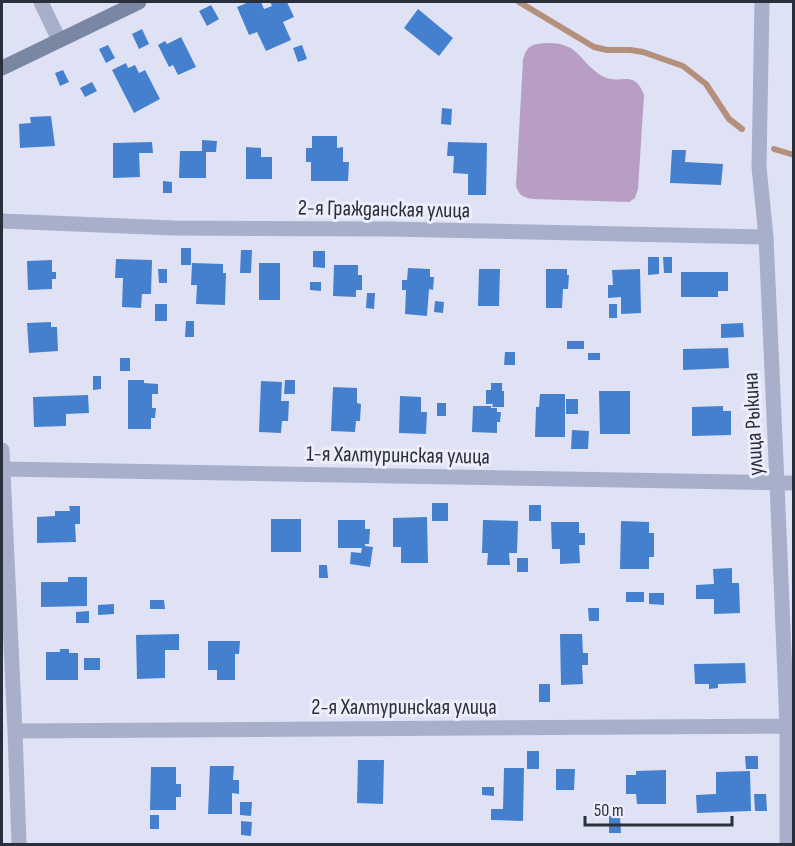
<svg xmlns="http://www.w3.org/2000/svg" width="795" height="846" font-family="'Sofia Sans Condensed',sans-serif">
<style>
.green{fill:#b89dc5}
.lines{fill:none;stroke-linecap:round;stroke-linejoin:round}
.stream{stroke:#b4907c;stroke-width:6}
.building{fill:#4480ce}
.street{stroke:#a7afcb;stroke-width:15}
.secondary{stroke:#7a87a2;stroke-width:15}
.labels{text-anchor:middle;stroke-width:6;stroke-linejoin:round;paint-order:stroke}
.street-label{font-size:22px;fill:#2a303b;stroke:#eceefb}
</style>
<rect width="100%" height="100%" fill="#dfe2f5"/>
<path class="green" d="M548 43C580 43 579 62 602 76 620 86 634 68 644 95L638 189 635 198 629 202 533 199C523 198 519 195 516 186L523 60C527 44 533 44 548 43Z"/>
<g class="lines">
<path class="stream" d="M519 2 594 47 607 50H630L643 52 683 66 706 84 729 119 742 129
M774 149 794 155"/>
</g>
<path class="building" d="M249 2H261L264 9 272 6 270 2H287L294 17 283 22 291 40 266 51 257 32 249 35 237 7Z
M211 5 219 19 207 26 199 11Z
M418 9 453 38 439 56 404 28Z
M142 29 149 44 139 49 132 34Z
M181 37 196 67 178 75 173 65 169 67 158 45 165 41 167 44Z
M108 45 115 58 106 63 99 49Z
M302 45 307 59 298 62 293 48Z
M126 63 128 68 135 65 139 73 145 70 160 99 134 113 112 70Z
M63 70 69 82 60 86 55 73Z
M92 82 97 91 85 97 80 88Z
M442 108 452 109 451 125 441 124Z
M51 116 55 146 20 148 19 124 31 123 30 117Z
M312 136H337V148L343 147V162H349L348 181H311V162H306V148H312Z
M202 140 217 141 216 152H206V178H179L180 151H202Z
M152 142 153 153H139L140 177 113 178V143Z
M448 142 487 143 486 195H468V174L453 173 454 156H447Z
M246 147 261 148V157H272V179H246Z
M672 150H686L685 162 723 164 721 185 670 183Z
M163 181 172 182V193H163Z
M181 248H191V265H181Z
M241 250H252L251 273H240Z
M313 251H325V268L313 267Z
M648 257H659V274L648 275Z
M663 257H672V273H664Z
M116 259 152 260 151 294H142L141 308 122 307 123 278H115Z
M52 260V272H56V279H52V289L28 290 27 261Z
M192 263 223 264V273H226L225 305 196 304 197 285H191Z
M259 263H280V300H259Z
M334 265H358V275H362V290H356V297L333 296Z
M408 268 430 269V277H434L433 290 429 289 427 316 405 314 406 290H402V280H407Z
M158 269H167V283H159Z
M479 269H500L499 306H478Z
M546 269H567V275H569L568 289H563L562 308H546Z
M640 269 641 313 621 314V297L608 298V285H613L612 270Z
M681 272H728V291H718V297H681Z
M310 282H321V291L310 290Z
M367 293H375L374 309 366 308Z
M435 301 444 302 443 313 434 312Z
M155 304H167V321H155Z
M609 304H617V318H609Z
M186 321H194V337H185Z
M51 322V327H57L58 351 29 353 27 323Z
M743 323 744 337 721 338V324Z
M567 341H584V349H567Z
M728 348 729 368 683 370V349Z
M505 352H515V365H504Z
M588 353H600V360H588Z
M120 358H130V371H120Z
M93 376H101V389L93 390Z
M128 380H144V383L158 384V394H152V408H156L155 418H151V429H128Z
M285 380H295V394H284Z
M261 381 282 382 281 401H289L288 421H282L281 433 259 432Z
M491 383H502V391H504V407H492L493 404H486V390H491Z
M333 387 357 388V403L361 404 360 421H356L355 432 331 431Z
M599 391H630V434H600Z
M540 394H565V437H535L536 407H539Z
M88 395 89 413 66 414V426L34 427 33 397Z
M400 396 421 397V412H427L426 434 399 433Z
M566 399H578V414H566Z
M437 403H446V416H437Z
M473 406H491V408H497V412H501L500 422H497V433L472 432Z
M723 406V411H731V435L692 436V407Z
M572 430 589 431 588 449H571Z
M432 503H448V521H432Z
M529 505H541V521H529Z
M69 506H80V524H75L76 542 37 543V517L55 516V511H70Z
M427 517 428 563H401V547H393V518Z
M271 519H301V552H271Z
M338 520H365V529H370L369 544H365V546L373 547 370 567 350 564 351 552 361 553 362 548H338Z
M483 520 518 521 517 553H509L510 565H487L488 553H482Z
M621 521 649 522V533H654V557H649V569H620Z
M551 522H579V533H585V545H579L580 563 560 564V549H552Z
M517 558H528V572H517Z
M319 565H327L328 578H319Z
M732 568V583H739L740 613 714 614V599H696V585L714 584 713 569Z
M68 577H87V606L41 607V582H68Z
M626 592H644V602H626Z
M649 593H664V605L649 604Z
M150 600H164L165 609H150Z
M114 604V614L98 615V605Z
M588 608H599V621H589Z
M89 611V623H76V612Z
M179 634V650H165V678L137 679 136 635Z
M560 634H582L583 653H588V665H582L583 684 561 685Z
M208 641H240L239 654H235V680H217V670H208Z
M60 649H69V653H78V680H46V652H60Z
M84 658H100V670H84Z
M745 663 746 683 718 684V688L709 689V684H695L694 664Z
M539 684H550V702H539Z
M527 751H539V769H527Z
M745 756H758V769H746Z
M358 760H384L383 804 357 803Z
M210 766H234L233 780H239V794L232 793V814H208Z
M151 767H176V784H181V797H176V810H150Z
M504 768H524L523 821 491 820V809H503Z
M556 769H575L574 790H556Z
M666 770V804H637L636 794H626V775H636V771Z
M750 771 751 811 697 813 696 795 716 794V772Z
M482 787H494V796L482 795Z
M754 794H766L767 811H755Z
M240 802H252L251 816 240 815Z
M150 815H159V829H150Z
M609 816H620L621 833H609Z
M241 821 252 822 251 836 241 835Z"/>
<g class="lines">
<path class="street" d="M41 2 59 40
M762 2 759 167 766 237 777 483 787 726V844
M2 221 173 228 386 229 766 237
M2 450 15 731 19 844
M2 469 794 483
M15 731 794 726"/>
<path class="secondary" d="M2 68 139 2"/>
</g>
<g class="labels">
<g class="street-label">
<text transform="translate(384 208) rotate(1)" y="8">2-я Гражданская улица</text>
<text transform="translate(752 424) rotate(-93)" y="8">улица Рыкина</text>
<text transform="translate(398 454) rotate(1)" y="8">1-я Халтуринская улица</text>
<text x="404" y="714">2-я Халтуринская улица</text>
</g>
</g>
<rect width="795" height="846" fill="none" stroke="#2a303b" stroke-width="6"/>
<path d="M585 816v9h147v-9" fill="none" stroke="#2a303b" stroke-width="3"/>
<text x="594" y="816" font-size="18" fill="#2a303b" stroke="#eceefb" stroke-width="4.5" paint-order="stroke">50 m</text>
</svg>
